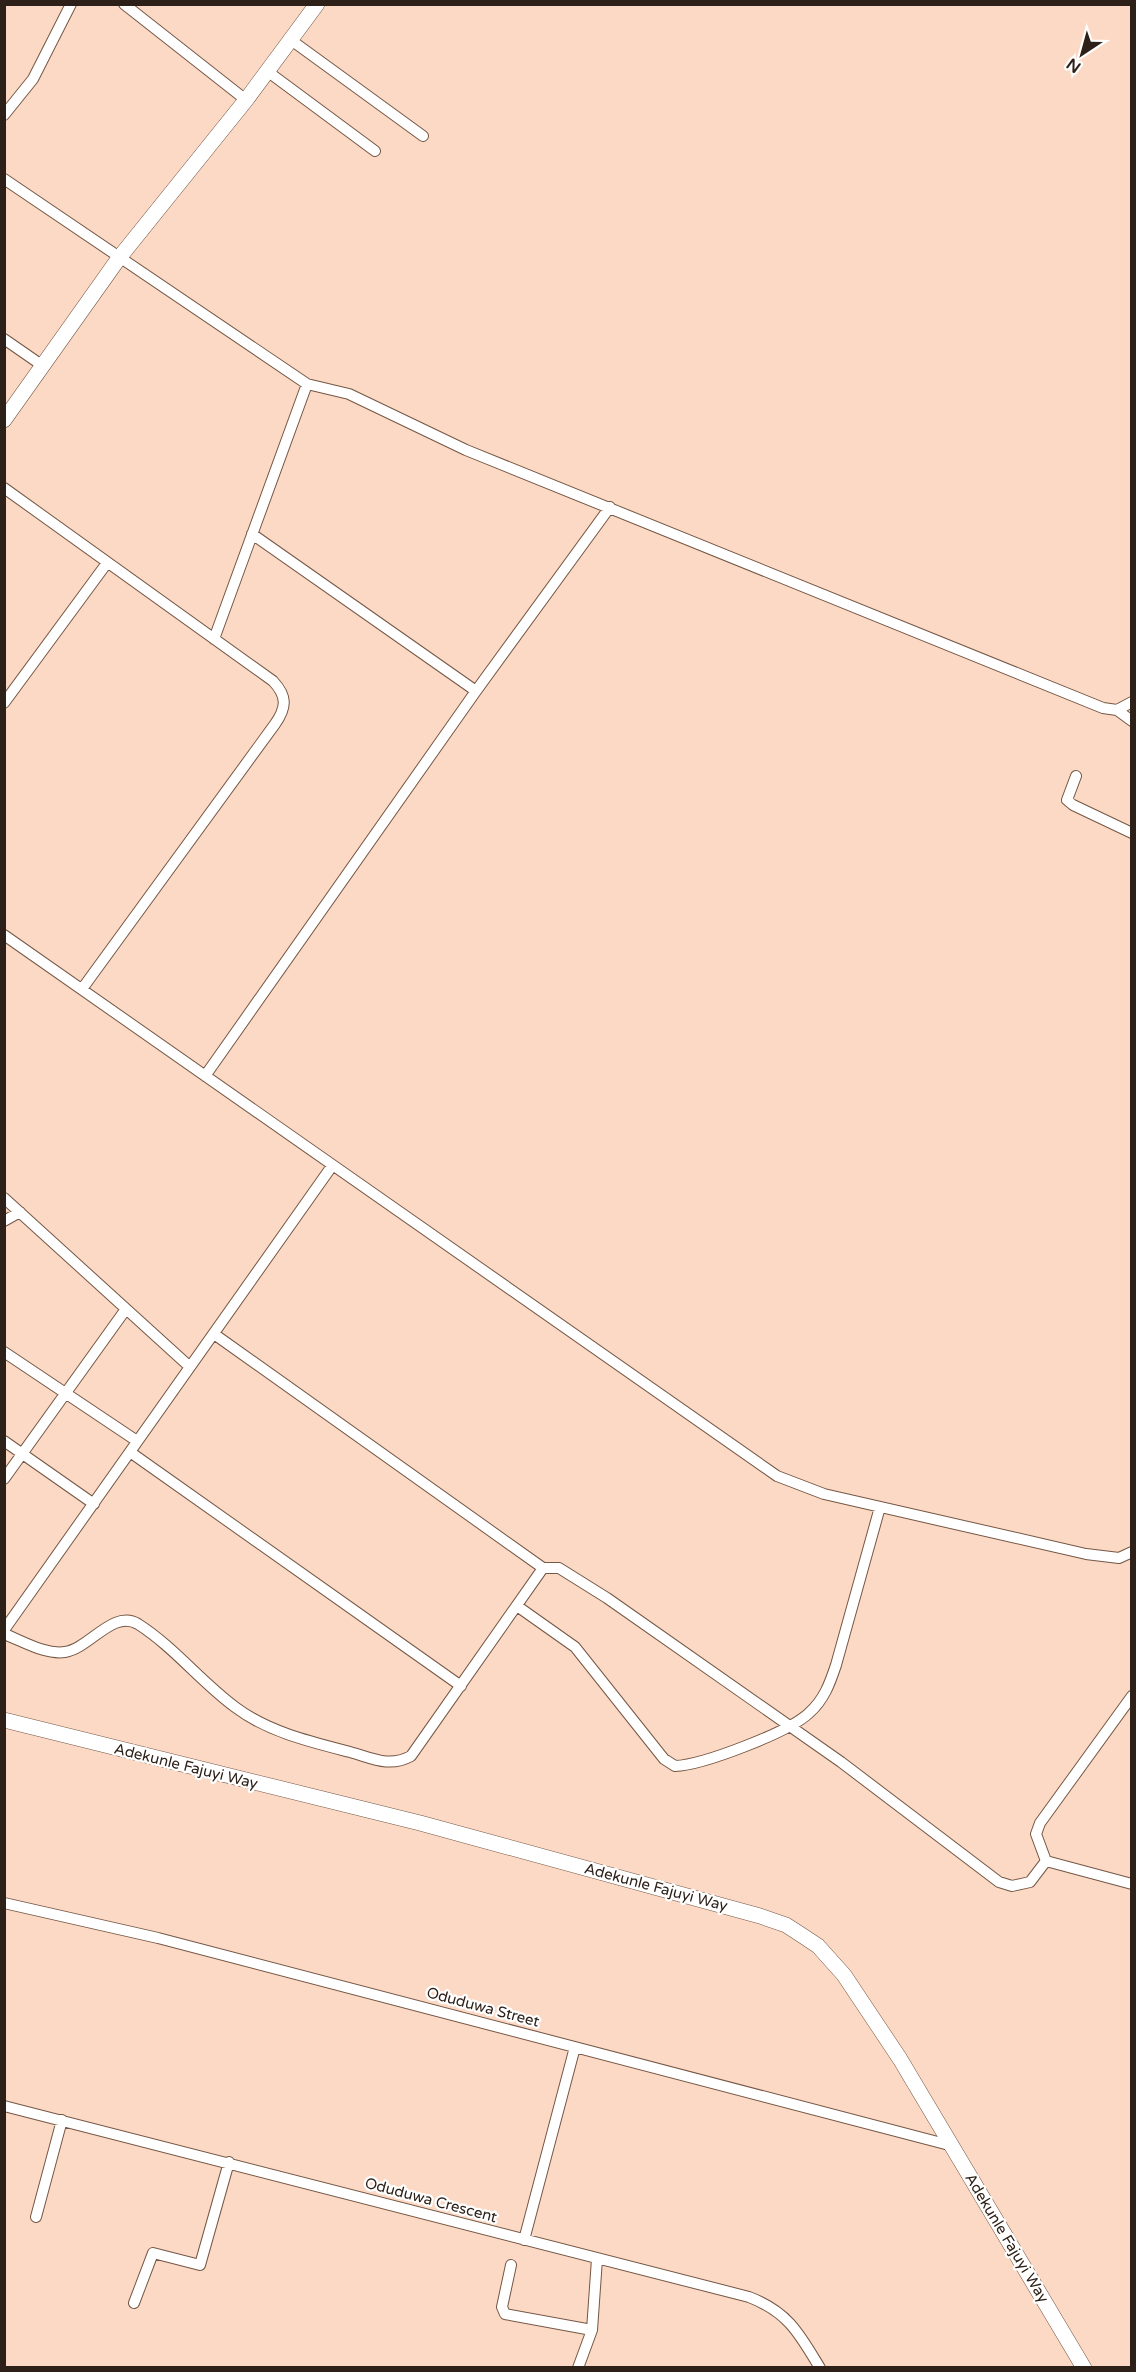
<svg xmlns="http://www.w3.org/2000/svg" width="1136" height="2372" font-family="'Varela Round',sans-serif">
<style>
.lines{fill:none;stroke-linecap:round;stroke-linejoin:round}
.street-casing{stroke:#755745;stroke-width:12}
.secondary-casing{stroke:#755745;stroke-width:16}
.street{stroke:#fff;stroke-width:10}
.secondary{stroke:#fff;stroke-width:15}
.labels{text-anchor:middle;stroke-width:4.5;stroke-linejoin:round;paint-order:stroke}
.street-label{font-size:15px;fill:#2d2018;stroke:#fff}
</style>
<rect width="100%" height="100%" fill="#fcd9c4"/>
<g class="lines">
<g class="street-casing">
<path id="street" d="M124 4 246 100
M291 40 423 136
M267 71 375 151
M4 115 33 79 71 4
M4 179 307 384 349 394 466 450 1103 708 1117 710 1132 702
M4 339 43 366
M4 488 273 681C287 696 287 707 275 724L82 989
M252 534 476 691
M214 639 307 384
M4 703 107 563
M1117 710 1132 721
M1076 776 1067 800 1073 805 1132 833
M4 935 777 1476 824 1494 1086 1554 1119 1558 1132 1552
M205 1076 476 691 610 507
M4 1198 190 1367
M4 1221 20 1212
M214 1334 543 1568H559L607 1598 841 1762 999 1882 1012 1886 1030 1882 1046 1861
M4 1352 137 1441
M4 1441 94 1504
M130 1452 461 1686
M4 1479 126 1309
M517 1606 575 1647 664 1759 675 1766C703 1765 789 1732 809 1713 824 1700 830 1683 836 1665L880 1507
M4 1630 332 1166
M4 1634C23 1641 45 1655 65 1652 90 1648 113 1609 138 1624 174 1647 201 1682 235 1707 268 1732 311 1742 350 1752 372 1758 389 1768 411 1756L543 1568
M1132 1696 1040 1823 1036 1834 1046 1861 1132 1884
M4 1903 158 1938 953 2146
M4 2106 749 2297C788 2312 799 2333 820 2368
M36 2217 62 2120
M524 2240 575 2047
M511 2265 502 2307 505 2314 592 2330
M134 2303 153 2253 200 2265 229 2162
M578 2368 592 2330 597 2259"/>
</g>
<g class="secondary-casing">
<path id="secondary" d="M4 420 119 258 246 100 317 4
M4 1720 420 1823 760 1916 786 1925 803 1936 818 1946 844 1975 900 2059 1084 2368"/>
</g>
<use href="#street" class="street"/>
<use href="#secondary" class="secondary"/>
</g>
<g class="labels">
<g class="street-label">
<text transform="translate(186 1766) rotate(14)" y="5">Adekunle Fajuyi Way</text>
<text transform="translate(656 1887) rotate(15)" y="5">Adekunle Fajuyi Way</text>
<text transform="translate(483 2007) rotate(15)" y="5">Oduduwa Street</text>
<text transform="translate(431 2200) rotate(15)" y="5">Oduduwa Crescent</text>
<text transform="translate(1007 2238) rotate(59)" y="5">Adekunle Fajuyi Way</text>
</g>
</g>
<rect width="1136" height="2372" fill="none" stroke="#2d2018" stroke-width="12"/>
<g transform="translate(1082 54) rotate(216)" stroke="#ffffff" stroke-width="4.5" paint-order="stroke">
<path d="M0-4.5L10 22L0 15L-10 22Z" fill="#2d2018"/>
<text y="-9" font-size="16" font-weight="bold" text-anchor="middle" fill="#2d2018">N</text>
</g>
</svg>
